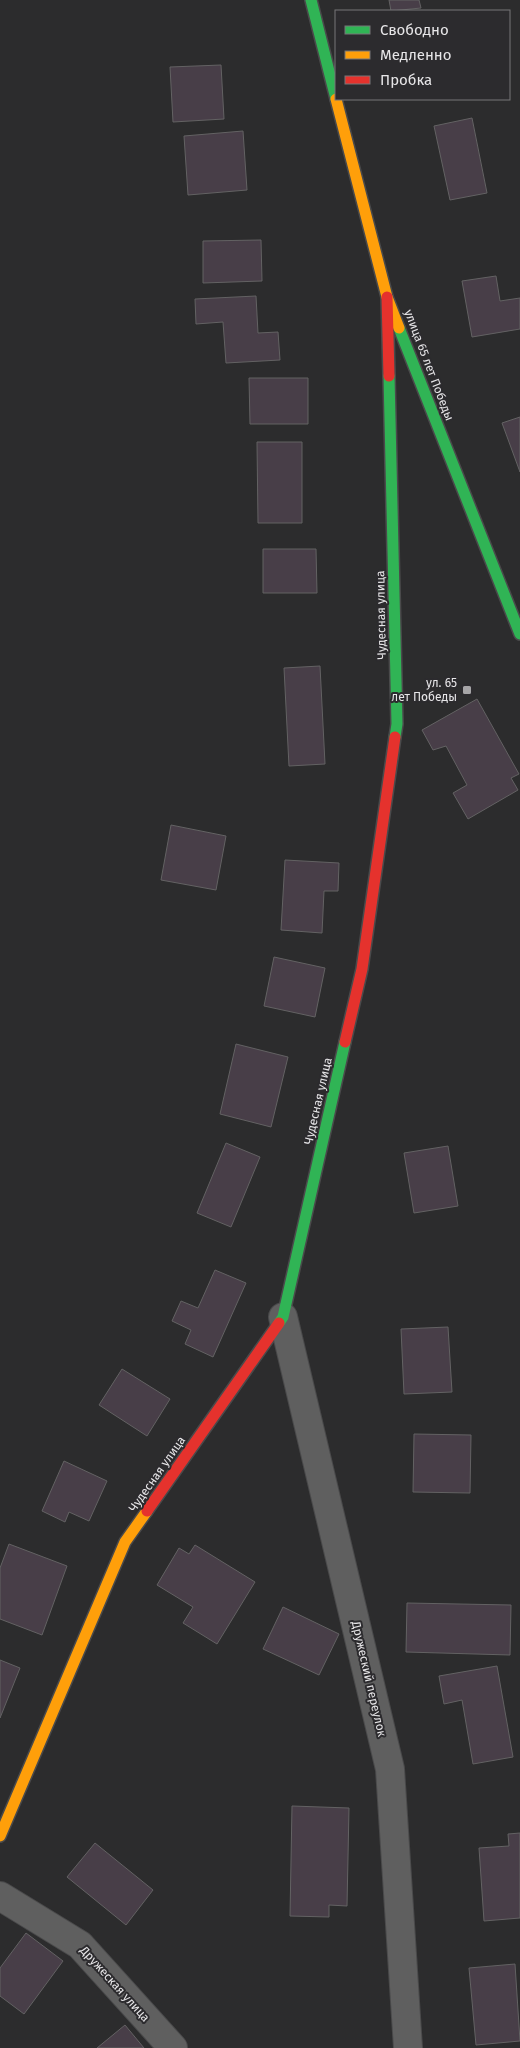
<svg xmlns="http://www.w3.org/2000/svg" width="520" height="2048" font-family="'Fira Sans',sans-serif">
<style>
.building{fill:#483e48;stroke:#636263}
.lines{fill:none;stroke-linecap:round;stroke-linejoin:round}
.street-casing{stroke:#4a4a4b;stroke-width:30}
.fast-casing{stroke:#4a4a4b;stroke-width:14}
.slow-casing{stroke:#4a4a4b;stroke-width:14}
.jam-casing{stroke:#4a4a4b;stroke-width:14}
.street{stroke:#5f5f5f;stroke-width:28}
.fast{stroke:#30b455;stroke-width:11}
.slow{stroke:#ff9f0a;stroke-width:11}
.jam{stroke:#e5322d;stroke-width:11}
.poi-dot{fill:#a6a5a7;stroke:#2c2b2e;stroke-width:2}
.labels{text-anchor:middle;stroke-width:4;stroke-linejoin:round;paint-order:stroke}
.street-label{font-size:12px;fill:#e7e6e8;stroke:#2c2b2e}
.poi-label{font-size:12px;fill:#e7e6e8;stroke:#2c2b2e;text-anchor:end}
</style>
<rect width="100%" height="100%" fill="#2c2c2d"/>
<path class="building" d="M389 0H419L421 8 391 11Z
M221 65 224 119 173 122 170 67Z
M472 118 487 193 450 200 434 126Z
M243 131 247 190 188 195 184 136Z
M261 240 262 281 203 283V241Z
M496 276 500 301 520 298V329L472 337 462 281Z
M256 296 258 333 278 332 280 360 226 363 223 322 196 324 195 299Z
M249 378H308V424H250Z
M520 417V472L502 423Z
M257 442H302V523H258Z
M263 549H316L317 593H263Z
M320 666 325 764 289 766 284 668Z
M477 699 519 774 511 778 518 790 468 819 453 793 467 785 446 746 433 750 422 730Z
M171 825 226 836 216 890 161 880Z
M285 860 339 863 338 891H324L322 933 281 930Z
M274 957 325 968 315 1017 264 1006Z
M236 1044 288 1057 271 1127 220 1114Z
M226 1143 260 1157 231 1227 197 1213Z
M448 1146 458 1206 414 1213 404 1153Z
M215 1270 246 1283 213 1357 185 1344 191 1330 172 1321 181 1301 198 1308Z
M448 1327 452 1392 404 1394 401 1329Z
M122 1369 170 1399 147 1436 99 1405Z
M414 1434 471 1435 470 1493 413 1492Z
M64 1461 107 1481 89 1521 69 1512 65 1522 42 1511Z
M9 1544 67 1566 42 1635 0 1619V1568Z
M195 1545 255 1582 217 1644 183 1623 193 1607 157 1585 179 1548 189 1554Z
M407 1603 511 1605 510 1655 406 1652Z
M283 1607 339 1634 319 1675 263 1649Z
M0 1660 20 1668 0 1718Z
M497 1666 513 1757 473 1764 462 1700 444 1704 439 1676Z
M292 1806 349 1808 347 1906 329 1905V1917L290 1916Z
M520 1833V1918L484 1921 479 1848 509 1846 508 1834Z
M95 1843 153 1890 126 1925 67 1877Z
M26 1933 63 1961 24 2014 0 1996V1968Z
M515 1964 520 2041 476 2045 469 1968Z
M125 2025 144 2048H97Z"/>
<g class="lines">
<g class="street-casing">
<path id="street" d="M283 1317 390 1769 408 2048
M0 1896 80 1945 173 2048"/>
</g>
<g class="fast-casing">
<path id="fast" d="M311 0 336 99
M399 328 520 634
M389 376 397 724 395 737
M279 1323 283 1317 345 1042"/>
</g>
<g class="slow-casing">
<path id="slow" d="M336 99 387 297 399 328
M0 1836 125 1542 147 1511"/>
</g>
<g class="jam-casing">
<path id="jam" d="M387 297 389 376
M345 1042 362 969 395 737
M147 1511 279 1323"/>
</g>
<use href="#street" class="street"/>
<use href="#fast" class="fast"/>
<use href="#slow" class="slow"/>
<use href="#jam" class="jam"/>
</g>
<rect class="poi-dot" x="462" y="685" width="10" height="10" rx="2.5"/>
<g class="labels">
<g class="street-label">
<text transform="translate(429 365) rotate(69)" y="4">улица 65 лет Победы</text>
<text transform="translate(381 615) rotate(-91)" y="4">Чудесная улица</text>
<text transform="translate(318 1101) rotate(-77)" y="4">Чудесная улица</text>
<text transform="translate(157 1474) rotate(-55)" y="4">Чудесная улица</text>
<text transform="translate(369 1679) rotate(77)" y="4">Дружеский переулок</text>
<text transform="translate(115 1984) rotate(48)" y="4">Дружеская улица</text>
</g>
<g class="poi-label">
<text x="457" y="687">ул. 65<tspan x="457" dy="14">лет Победы</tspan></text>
</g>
</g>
<rect x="335" y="10" width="175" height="90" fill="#2c2b2e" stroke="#777678"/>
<rect x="345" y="26" width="25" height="8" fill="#30b455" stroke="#777678"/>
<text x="380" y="35" font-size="15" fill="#e7e6e8">Свободно</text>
<rect x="345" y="51" width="25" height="8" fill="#ff9f0a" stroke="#777678"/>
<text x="380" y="60" font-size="15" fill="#e7e6e8">Медленно</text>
<rect x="345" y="76" width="25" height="8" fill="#e5322d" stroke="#777678"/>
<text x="380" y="85" font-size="15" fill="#e7e6e8">Пробка</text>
</svg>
